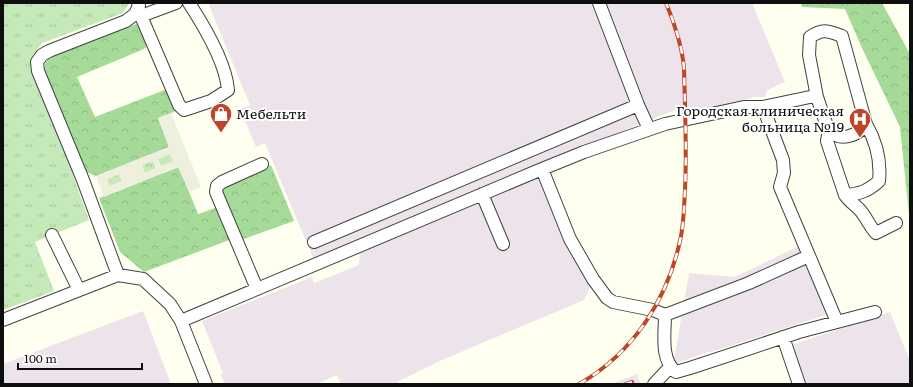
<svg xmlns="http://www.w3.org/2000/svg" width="913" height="387" font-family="Literata,serif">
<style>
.industrial{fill:#ede3eb}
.grass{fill:url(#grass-tufts)}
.forest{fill:url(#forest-crowns)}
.plaza{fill:#efefde;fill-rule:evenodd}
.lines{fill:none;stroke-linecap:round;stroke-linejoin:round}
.minor-casing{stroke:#414141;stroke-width:14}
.minor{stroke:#fff;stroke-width:12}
.rail-casing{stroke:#be4527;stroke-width:4}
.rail{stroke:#fff;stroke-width:2.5;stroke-dasharray:8;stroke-linecap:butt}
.labels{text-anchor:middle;stroke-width:4;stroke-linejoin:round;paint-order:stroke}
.poi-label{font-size:14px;fill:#0e0e0e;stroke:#fff;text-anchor:end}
</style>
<defs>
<pattern id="grass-tufts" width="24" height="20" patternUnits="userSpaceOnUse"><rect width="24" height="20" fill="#c6e9b9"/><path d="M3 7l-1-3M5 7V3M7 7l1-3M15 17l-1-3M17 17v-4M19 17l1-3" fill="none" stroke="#a9c79e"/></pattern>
<pattern id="forest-crowns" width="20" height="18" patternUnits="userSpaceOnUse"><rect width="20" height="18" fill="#a6da98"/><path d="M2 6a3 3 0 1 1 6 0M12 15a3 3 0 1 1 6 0" fill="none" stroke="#8eba82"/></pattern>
</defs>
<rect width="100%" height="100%" fill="#feffef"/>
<path class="industrial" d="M208 3H752L785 82 767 90 765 97H754L701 113 692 111 685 106 637 125 314 260 265 143 256 147 240 109 250 105Z
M541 176 591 286 584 300 442 360 399 381 397 384H341L337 375 316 384H225L220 375 223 373 202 321 312 277 314 283 359 265 360 251Z
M801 245 829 314 717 350 705 353 677 363 674 360 689 273 735 277Z
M143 311 171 384H3V364Z
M890 312 910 361V384H806L792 345Z
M637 374 641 384H611Z"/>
<path class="grass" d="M3 3H129L123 13 42 43 31 58 89 220 35 242 54 291 3 310Z
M170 154 173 162 161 166 158 159Z
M153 161 156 168 145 173 141 165Z
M119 174 122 181 110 186 107 179Z"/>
<path class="forest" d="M801 3H882L910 54V224L900 127 862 48 845 9 802 7Z
M136 24H140L149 45 144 49 77 77 95 117 167 89 179 110 158 118 169 147 96 176 84 171 44 71 45 64 49 57Z
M271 165 294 221 241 240 223 198 222 189 226 184Z
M179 167 198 214 218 207 232 239 144 272 120 252 99 198Z"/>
<path class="plaza" d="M171 113 201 187 189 192 178 167 104 197 96 176 169 147 158 118ZM170 154 173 162 161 166 158 159ZM153 161 156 168 145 173 142 165ZM119 174 122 181 110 186 107 179Z"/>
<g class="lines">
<g class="minor-casing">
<path id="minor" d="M599 3 638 105 649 129
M135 14 141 16 176 3
M141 16 179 105 184 110 211 101 228 90C226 64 204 26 189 3
M817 97 809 55 810 37C823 28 828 31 842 36L866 124C876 141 881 161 879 181 868 191 860 194 845 195
M763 107 783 160 784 173 780 187 837 322
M829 129 827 141 845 195C849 201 854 204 859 209 866 216 869 226 876 233L896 223
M542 169 570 239 593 279 607 298 613 302 653 310 665 315C665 333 660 360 676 372L690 368 799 332 875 312
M482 194 503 244
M52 235 79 290
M314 242 638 105
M118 275 83 180 38 71 37 62 42 55 49 51 126 21 135 14 139 6 138 3
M257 289 216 192 217 186 222 182 262 164
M665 315 749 283 802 259
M3 320 118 275 143 279 170 304 181 321 206 384
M181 321 542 169 584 152 665 124 744 107H763L810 97H817C820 105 825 123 829 129 839 143 858 136 866 124
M783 337 799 384
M654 384 670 367"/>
</g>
<use href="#minor" class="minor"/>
<g class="rail-casing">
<path id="rail" d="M579 384C634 353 669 297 681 236 684 221 684 205 685 190 687 150 685 109 684 68 682 45 675 25 666 3
M626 384 632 382"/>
</g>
<use href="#rail" class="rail"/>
</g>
<defs>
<g id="shop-pin" transform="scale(1.15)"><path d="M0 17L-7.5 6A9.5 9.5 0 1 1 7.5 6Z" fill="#be4527" stroke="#fff"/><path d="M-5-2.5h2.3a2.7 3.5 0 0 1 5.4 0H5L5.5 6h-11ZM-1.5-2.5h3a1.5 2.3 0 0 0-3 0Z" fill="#fff"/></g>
<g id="hospital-pin" transform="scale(1.15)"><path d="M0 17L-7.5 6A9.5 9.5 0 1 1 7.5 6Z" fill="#be4527" stroke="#fff"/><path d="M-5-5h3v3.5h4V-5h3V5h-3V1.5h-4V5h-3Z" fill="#fff"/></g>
</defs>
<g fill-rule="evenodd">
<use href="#shop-pin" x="221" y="114"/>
<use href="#hospital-pin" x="860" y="119"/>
</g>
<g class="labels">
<g class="poi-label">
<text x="844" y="116">Городская клиническая<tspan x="844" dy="16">больница №19</tspan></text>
<text x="236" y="119" text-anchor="start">Мебельти</text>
</g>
</g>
<rect width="913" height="387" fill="none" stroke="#0e0e0e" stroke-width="8"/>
<path d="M18 363v6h124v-6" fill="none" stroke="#0e0e0e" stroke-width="2"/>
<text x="24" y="363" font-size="12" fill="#0e0e0e" stroke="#ffffff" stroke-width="3" paint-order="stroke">100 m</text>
</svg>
